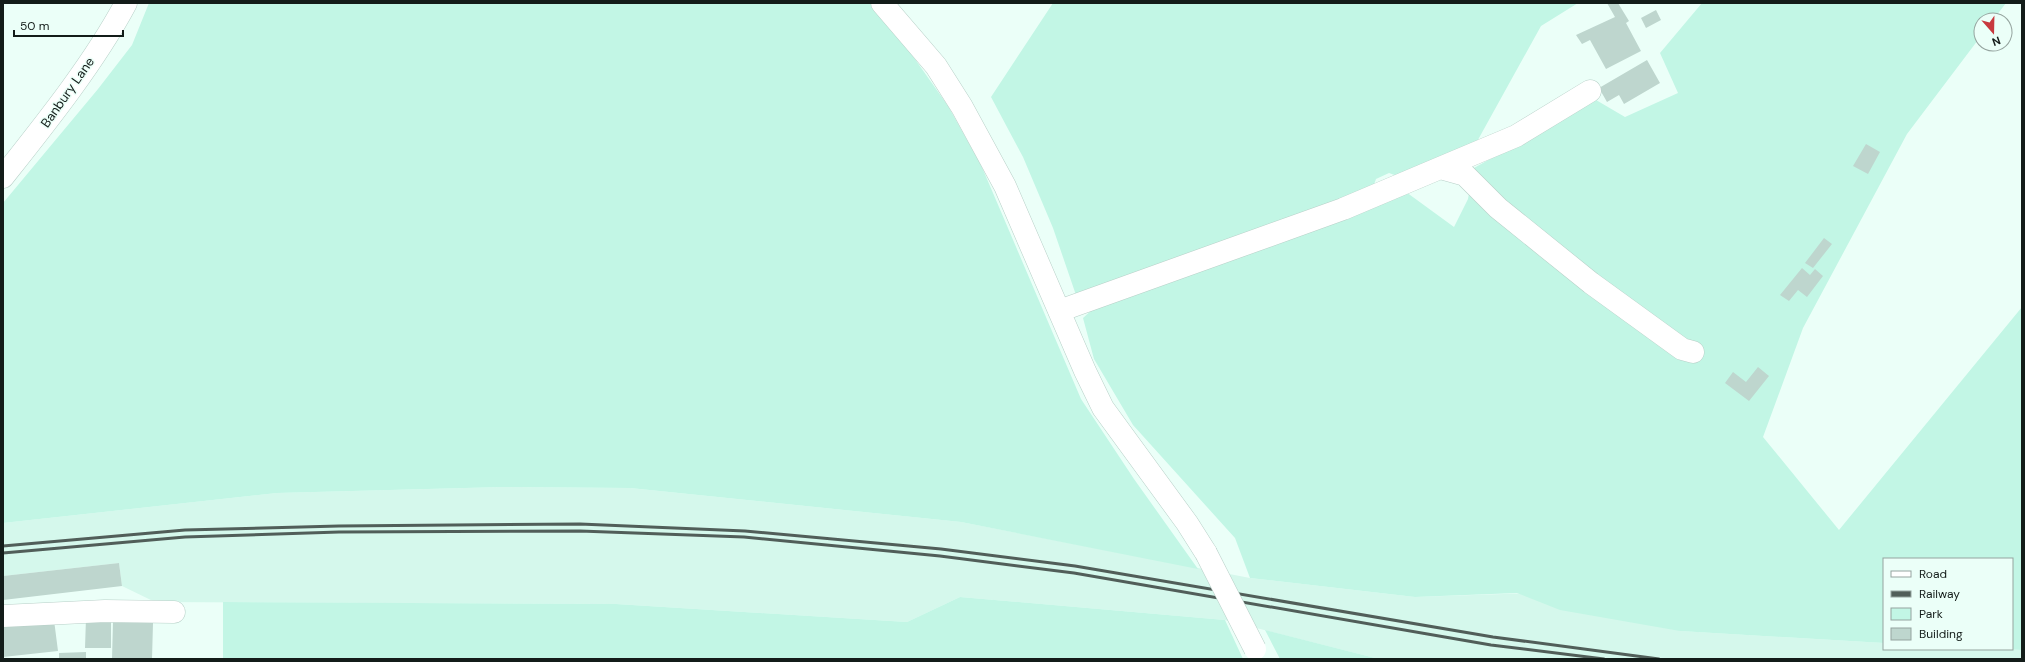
<svg xmlns="http://www.w3.org/2000/svg" width="2025" height="662" font-family="'DM Sans',sans-serif">
<style>
.built{fill:#d5f8ec}
.green{fill:#c2f6e5}
.building{fill:#bed6ce}
.lines{fill:none;stroke-linecap:round;stroke-linejoin:round}
.minor-casing{stroke:#b8d0c8;stroke-width:23}
.minor{stroke:#fff;stroke-width:22}
.rail{stroke:#515e59;stroke-width:3}
.minor-bridge-casing{stroke:#b8d0c8;stroke-width:23;stroke-linecap:butt}
.minor-bridge{stroke:#fff;stroke-width:22}
.labels{text-anchor:middle;stroke-width:3;stroke-linejoin:round;paint-order:stroke}
.street-label{font-size:13px;fill:#131c19;stroke:#ebfff8}
</style>
<rect width="100%" height="100%" fill="#ebfff8"/>
<path class="built" d="M503 487 630 488 961 522 1250 578 1415 597 1622 590 1680 631 1884 643V649L2022 650V659H1379L1225 620 960 597 907 622 616 604 155 602 122 586 119 563 3 576V523L277 493Z"/>
<path class="green" d="M149 3H870L898 35 948 106 981 165 1081 399 1134 479 1198 569 961 522 630 488 503 487 277 493 3 523V203L98 89 132 45Z
M1053 3H1578L1541 26 1474 147 1400 177 1389 173 1376 179 1372 190 1077 298 1053 228 1023 157 991 97Z
M1702 3H2006L1993 20H1981V36L1907 134 1803 328 1763 437 1839 530 2022 307V650L1999 649H2012V559H1884V643L1680 631 1560 610 1517 593 1415 597 1250 578 1235 538 1133 425 1094 359 1083 318 1094 308 1406 192 1454 227 1468 199 1474 168 1596 100 1625 117 1678 93 1660 53Z
M960 597 1225 620 1243 659H223V602L616 604 907 622Z
M1265 630 1379 659H1280Z"/>
<path class="building" d="M1607 3H1618L1629 21 1626 23 1641 51 1606 69 1590 40 1582 44 1576 35 1615 17Z
M1656 10 1661 20 1646 28 1641 18Z
M1647 60 1660 83 1624 104 1619 95 1607 102 1599 88Z
M1866 144 1880 152 1868 174 1853 166Z
M1824 238 1832 244 1813 268 1805 263Z
M1802 268 1810 275 1815 269 1823 276 1807 297 1798 290 1789 301 1780 295Z
M1758 367 1769 376 1749 401 1725 383 1733 372 1746 382Z
M119 563 122 586 3 600V576Z
M86 618H111V648H85Z
M54 620 58 651 3 657V625Z
M113 622 153 623 152 659H112Z
M86 652V659H59V653Z"/>
<g class="lines">
<g class="minor-casing">
<path id="minor" d="M882 3 936 66 962 107 1005 186 1085 371 1103 408 1187 523 1206 553
M1440 168 1516 136 1590 91
M3 177C45 124 94 63 126 3
M1059 311 1343 209 1440 168 1465 175 1498 208 1591 283 1682 349 1693 352
M3 616 105 611 174 612"/>
</g>
<use href="#minor" class="minor"/>
<path class="rail" d="M3 546 185 530 339 526 580 524 745 531 941 549 1075 566 1493 637 1659 659
M3 553 185 537 339 532 580 531 744 537 940 556 1074 573 1491 645 1604 659"/>
<g class="minor-bridge-casing">
<path id="minor-bridge" d="M1206 553 1255 649"/>
</g>
<use href="#minor-bridge" class="minor-bridge"/>
</g>
<g class="labels">
<g class="street-label">
<text transform="translate(67 92) rotate(-55)" y="5">Banbury Lane</text>
</g>
</g>
<rect width="2025" height="662" fill="none" stroke="#131c19" stroke-width="8"/>
<rect x="1883" y="558" width="130" height="92" fill="#ebfff8" stroke="#95a49f"/>
<rect x="1891" y="571" width="20" height="6" fill="#ffffff" stroke="#95a49f"/>
<text x="1919" y="578" font-size="12" fill="#131c19">Road</text>
<rect x="1891" y="591" width="20" height="6" fill="#515e59" stroke="#95a49f"/>
<text x="1919" y="598" font-size="12" fill="#131c19">Railway</text>
<rect x="1891" y="608" width="20" height="12" fill="#c2f6e5" stroke="#95a49f"/>
<text x="1919" y="618" font-size="12" fill="#131c19">Park</text>
<rect x="1891" y="628" width="20" height="12" fill="#bed6ce" stroke="#95a49f"/>
<text x="1919" y="638" font-size="12" fill="#131c19">Building</text>
<g transform="translate(1993 32) rotate(160)"><circle r="19" fill="#ebfff8" stroke="#95a49f"/>
<path d="M0-3L7 15L0 10L-7 15Z" fill="#c8393e"/>
<text y="-6" font-size="11" font-weight="bold" text-anchor="middle" fill="#131c19">N</text>
</g>
<path d="M14 30v6h109v-6" fill="none" stroke="#131c19" stroke-width="2"/>
<text x="20" y="30" font-size="12" fill="#131c19" stroke="#ebfff8" stroke-width="3" paint-order="stroke">50 m</text>
</svg>
